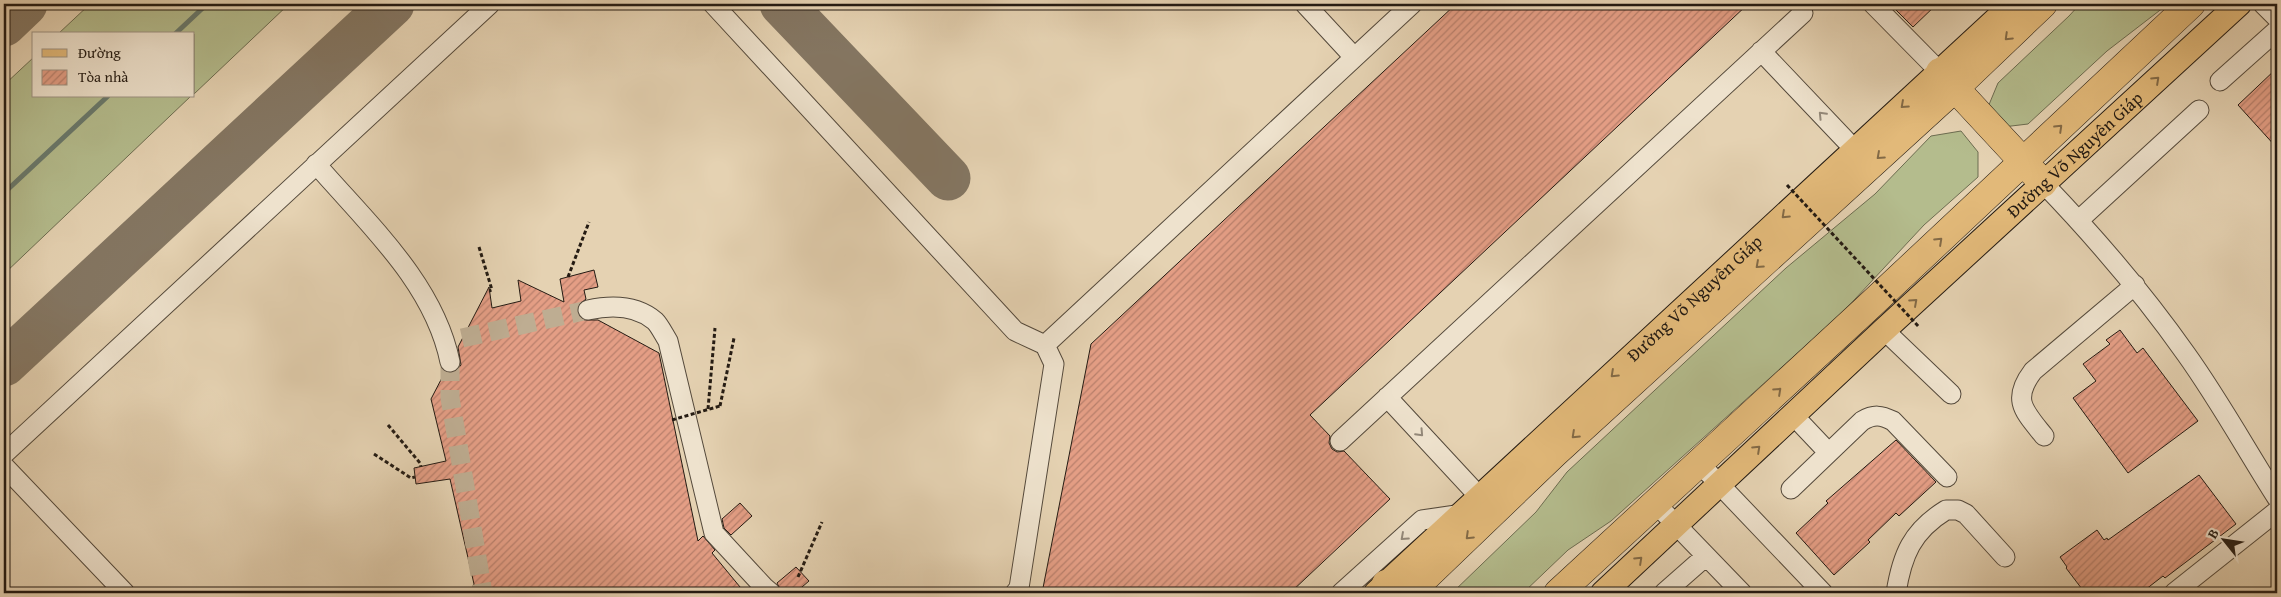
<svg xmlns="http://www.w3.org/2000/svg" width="2281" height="597" font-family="'Gentium Book Plus',serif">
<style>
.grass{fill:#b4bc8d;stroke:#6c6c50}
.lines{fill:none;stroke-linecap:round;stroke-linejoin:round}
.stream{stroke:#69796c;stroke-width:5}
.taxiway{stroke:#847662;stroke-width:45}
.building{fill:url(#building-hatch);stroke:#241b13}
.minor-tunnel{stroke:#bead92;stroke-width:19;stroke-dasharray:19 9;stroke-linecap:butt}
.minor-casing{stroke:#54493b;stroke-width:21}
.major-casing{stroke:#241b13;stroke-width:26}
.highway-casing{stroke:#241b13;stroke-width:29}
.path{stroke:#241b13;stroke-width:3;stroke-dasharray:4 2.5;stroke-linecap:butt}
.minor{stroke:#eee2cd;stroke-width:19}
.major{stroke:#e2b979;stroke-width:24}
.highway{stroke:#e2b979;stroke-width:28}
.path-bridge{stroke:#241b13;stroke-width:3;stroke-dasharray:4 2.5;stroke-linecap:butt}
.oneway{stroke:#836a46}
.oneway2{stroke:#938879}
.labels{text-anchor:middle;stroke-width:4;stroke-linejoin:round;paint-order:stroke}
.street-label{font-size:18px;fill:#241b13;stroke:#eee2cd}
</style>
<defs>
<pattern id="building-hatch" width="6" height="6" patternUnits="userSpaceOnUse" patternTransform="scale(1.25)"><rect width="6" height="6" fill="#e49e85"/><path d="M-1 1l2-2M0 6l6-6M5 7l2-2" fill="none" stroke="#b9806c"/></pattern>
</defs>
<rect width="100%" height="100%" fill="#e5d2b2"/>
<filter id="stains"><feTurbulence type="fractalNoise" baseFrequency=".004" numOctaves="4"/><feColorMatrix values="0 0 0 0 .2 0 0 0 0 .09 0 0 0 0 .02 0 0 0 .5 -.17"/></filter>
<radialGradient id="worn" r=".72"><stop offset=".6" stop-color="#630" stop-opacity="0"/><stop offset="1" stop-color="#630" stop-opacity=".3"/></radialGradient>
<path class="grass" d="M90 4H289L194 94V34H58Z
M2080 4H2168L2107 51 2028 124 2003 127 1988 107 1998 83 2069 16Z
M34 57V96H191L4 274V85Z
M1961 131 1978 152V177L1924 225 1842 313 1611 521 1568 550 1523 593H1452L1536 512 1567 472 1786 268 1875 194 1931 136Z"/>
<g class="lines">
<path class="stream" d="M175 34 207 4
M4 193 108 96"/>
<path class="taxiway" d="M782 4 948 178
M4 24 25 4
M4 364 392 4"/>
</g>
<path class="building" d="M1456 4H1748L1310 415 1330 436 1329 443 1332 449 1337 452 1344 451 1390 499 1290 593H1042L1091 344Z
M1890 4H1937L1913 27Z
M2277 68V148L2238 105Z
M594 270 598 287 584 290 586 299 578 306 577 313 584 320H598L659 353 698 541 703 536 715 550 712 553 745 593H471L474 584 450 479 416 484 414 468 446 461 431 399 445 372 454 373 461 365 458 347 489 287 492 308 521 301 518 280 564 302 560 279Z
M2120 330 2137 353 2143 348 2198 421 2128 473 2073 398 2096 381 2083 364 2110 344 2106 340Z
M1896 440 1936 482 1899 516 1896 513 1868 540 1870 542 1834 575 1796 533 1828 503 1826 501Z
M2199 475 2236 524 2165 578 2163 576 2141 593H2085L2066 568 2067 567 2060 557 2097 530 2104 540 2107 538 2108 540Z
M740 503 752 516 731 535 724 528 722 519Z
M796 567 809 581 795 593H782L777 583Z"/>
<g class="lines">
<path class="minor-tunnel" d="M462 338 588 310
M450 362V398L483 593"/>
<g class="minor-casing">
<path id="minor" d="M713 4 1015 331 1045 345
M1305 4 1354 57
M1873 4 1940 72
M2263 4 2277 18
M1761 51 1855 150
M2220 81 2277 30
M316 164C367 223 434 283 450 362
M2043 183C2095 237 2143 293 2186 354 2219 400 2247 451 2277 498
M2079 220 2199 110
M588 310C611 305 636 305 655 321 660 326 664 335 668 341L714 533 764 587 771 593
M1884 330 1951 394
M1387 397 1488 506
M1793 415 1828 452
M2044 436C2024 411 2011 400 2033 371L2135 285
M1340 441 1803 13
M4 454 490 4
M1700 464 1823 593
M4 466 125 593
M1791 489 1862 421C1874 414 1881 415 1893 421L1947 477
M1656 504 1742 593
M1015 593 1019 588 1054 364 1045 345 1412 4
M1341 593 1422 520 1463 514
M1664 593 1706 556
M1896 593C1902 555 1912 531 1946 510H1958L1966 514 2005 557
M2174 593 2277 511"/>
</g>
<g class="major-casing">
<g id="major">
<path id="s1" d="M1376 593 2013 4"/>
<path id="s2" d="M1603 593 1884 330 2239 4"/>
</g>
</g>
<g class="highway-casing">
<path id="highway" d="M1940 72 2043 183
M1386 584 1395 593
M1409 593 1555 453 1955 88 2043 4
M1558 593 1865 310 2191 4"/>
</g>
<path class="path" d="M479 247 492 290 489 291
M568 277 589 222
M720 406 734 338
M708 409 715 328
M388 425 420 463 421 467
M374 454 411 478 415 477
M798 577 822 522"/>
<use href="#minor" class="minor"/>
<use href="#major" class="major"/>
<use href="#highway" class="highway"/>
<path class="path-bridge" d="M1787 185 1919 327
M672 420 720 406"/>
</g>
<defs><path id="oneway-chevron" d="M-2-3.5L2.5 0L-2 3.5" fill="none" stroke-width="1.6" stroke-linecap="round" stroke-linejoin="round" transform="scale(1.25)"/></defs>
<g class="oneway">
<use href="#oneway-chevron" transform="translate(2008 37) rotate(136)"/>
<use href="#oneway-chevron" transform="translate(2156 80) rotate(-43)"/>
<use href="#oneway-chevron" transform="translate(1904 105) rotate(138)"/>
<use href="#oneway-chevron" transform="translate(2059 128) rotate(-44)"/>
<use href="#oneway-chevron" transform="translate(1880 156) rotate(138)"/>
<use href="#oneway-chevron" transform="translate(1785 215) rotate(137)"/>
<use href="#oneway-chevron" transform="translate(1939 241) rotate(-43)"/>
<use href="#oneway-chevron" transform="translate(1759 265) rotate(138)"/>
<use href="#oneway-chevron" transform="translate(1914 302) rotate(-42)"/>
<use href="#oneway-chevron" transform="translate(1614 374) rotate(137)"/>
<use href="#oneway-chevron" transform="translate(1778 391) rotate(-43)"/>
<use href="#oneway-chevron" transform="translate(1575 435) rotate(137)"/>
<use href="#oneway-chevron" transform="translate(1757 449) rotate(-43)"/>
<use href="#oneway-chevron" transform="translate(1469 536) rotate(136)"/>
<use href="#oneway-chevron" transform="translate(1639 560) rotate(-43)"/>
</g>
<g class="oneway2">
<use href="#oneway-chevron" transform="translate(1822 115) rotate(-134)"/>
<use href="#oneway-chevron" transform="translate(1420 433) rotate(47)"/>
<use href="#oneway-chevron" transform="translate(1404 537) rotate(138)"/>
</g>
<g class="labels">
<g class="street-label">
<text dy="6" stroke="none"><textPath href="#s2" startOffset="644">Đường Võ Nguyên Giáp</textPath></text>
<text dy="6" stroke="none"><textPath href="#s1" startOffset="434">Đường Võ Nguyên Giáp</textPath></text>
</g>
</g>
<rect width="2281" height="597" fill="none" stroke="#e5d2b2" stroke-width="20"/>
<rect x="5" y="5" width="2271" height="587" fill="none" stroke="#241b13" stroke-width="2.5"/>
<rect x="10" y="10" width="2261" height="577" fill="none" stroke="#241b13"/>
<rect x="32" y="32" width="162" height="65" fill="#eee2cd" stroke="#9d9283"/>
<rect x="42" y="49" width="25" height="8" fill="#e2b979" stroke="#9d9283"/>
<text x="78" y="58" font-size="15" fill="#241b13">Đường</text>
<rect x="42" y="70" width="25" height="15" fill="url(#building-hatch)" stroke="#9d9283"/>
<text x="78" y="82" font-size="15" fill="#241b13">Tòa nhà</text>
<g transform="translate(2224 540) rotate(300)" stroke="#eee2cd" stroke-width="4" paint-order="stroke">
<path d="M0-4L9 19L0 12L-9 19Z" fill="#241b13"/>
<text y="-8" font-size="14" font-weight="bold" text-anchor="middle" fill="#241b13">B</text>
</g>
<rect width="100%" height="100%" filter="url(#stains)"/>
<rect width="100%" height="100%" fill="url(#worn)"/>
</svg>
